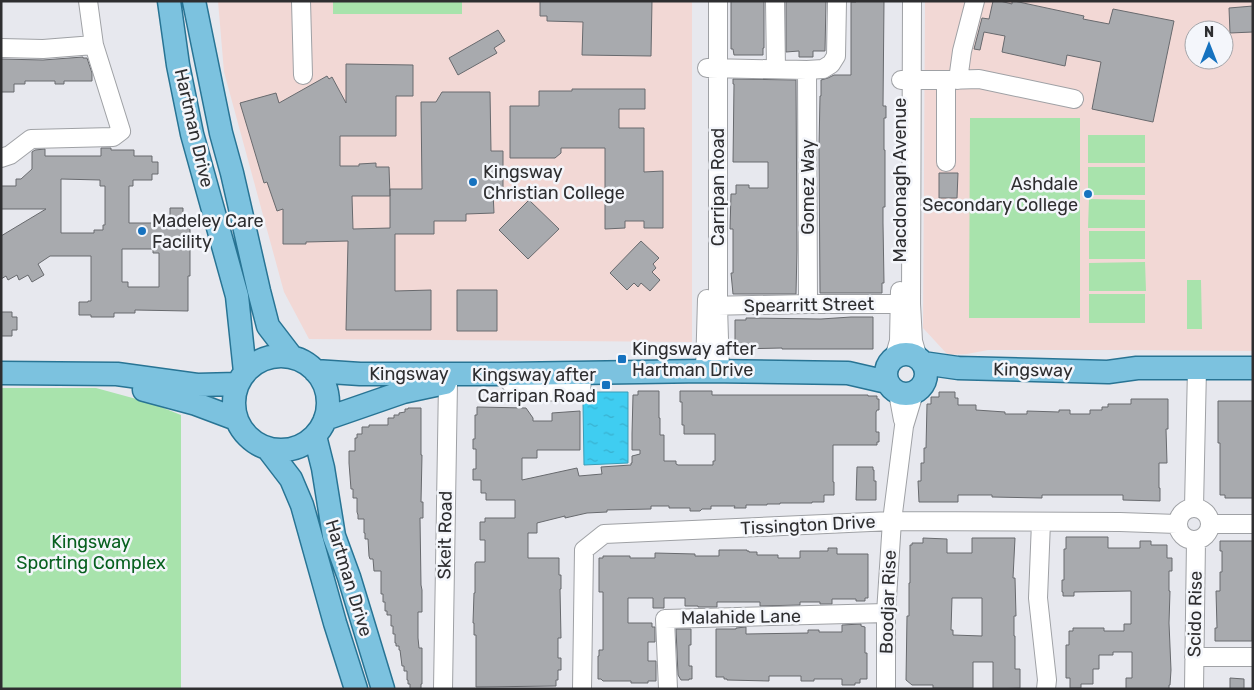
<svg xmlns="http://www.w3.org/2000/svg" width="1254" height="690" font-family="Rubik,sans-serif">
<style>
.education{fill:#f2d8d5;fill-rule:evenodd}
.green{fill:#a8e3ac}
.water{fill:url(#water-ripples);stroke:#3a9db7}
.building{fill:#a8aaae;stroke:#686a6e;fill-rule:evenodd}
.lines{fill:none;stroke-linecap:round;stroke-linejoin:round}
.minor-casing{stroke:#9fa1a5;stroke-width:20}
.major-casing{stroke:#287494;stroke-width:25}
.minor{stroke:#fff;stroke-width:18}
.major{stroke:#7cc2df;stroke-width:22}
.poi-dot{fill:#1672bf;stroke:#f4f6fb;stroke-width:2}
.labels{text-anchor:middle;stroke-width:5;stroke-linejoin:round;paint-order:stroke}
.street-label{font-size:18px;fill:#2e2e30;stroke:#f4f6fb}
.poi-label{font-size:18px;fill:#2e2e30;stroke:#f4f6fb;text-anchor:start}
.park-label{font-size:18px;fill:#07601f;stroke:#f4f6fb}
</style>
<defs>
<pattern id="water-ripples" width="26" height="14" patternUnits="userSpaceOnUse" patternTransform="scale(1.25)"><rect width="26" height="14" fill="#3fcdf1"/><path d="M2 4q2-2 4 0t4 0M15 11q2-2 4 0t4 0" fill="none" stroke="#38b0cf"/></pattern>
</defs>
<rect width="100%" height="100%" fill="#e7e8ee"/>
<path class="education" d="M218 1H692V342L309 339 284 292 224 72Z
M925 1H1253V351L1119 350H988L967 354 948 355 923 328ZM1194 30H1224V60H1194Z"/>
<path class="green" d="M333 1H462V14H333Z
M970 118H1080V318H969Z
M1088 135H1145V163H1088Z
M1088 167H1145V195H1088Z
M1089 199 1145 200V228H1088Z
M1089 231H1145V259H1089Z
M1145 262 1146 291H1089V263Z
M1187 280H1201L1202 329H1187Z
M1089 294H1145V323H1089Z
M1 388H96L151 403 181 415V689H1Z"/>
<path class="water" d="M594 392H628V463L584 465 583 404Z"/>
<path class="building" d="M540 1H652L651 56 582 55 583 22 547 21V16H540Z
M731 1H764V48H763V55H734L733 49H731Z
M786 1H826L825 51H813V57H799V51L786 52Z
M856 1H884L883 106H886V118H884V150H885V207H883V223L884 283H882V293H820L819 147 820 96H821V80L828 78 834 75H851V2H856Z
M993 1H1000L1012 4V1H1014L1084 16 1083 19 1109 24 1113 9 1174 21 1153 122 1092 109 1101 62 1067 55 1065 66 1002 52 1005 36 984 32 980 50 974 49 982 18 989 19Z
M1253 6V32L1230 33 1229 8Z
M498 30 505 41 494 48 497 53 458 75 449 58Z
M83 57V58H87L92 73V81H64V84H55V81H25V84H14V92H1V59L43 60Z
M346 64 413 65V96H396V136H340V166H359V164L376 163V167H389L390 196H352L353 229 390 228V189H422L421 102H436L442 92H490L491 151H503V192H493L494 213 466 214V221H434V234H395V291L431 290V330H346L348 241 306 242V244H283V209L277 211 267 182 264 183 240 103 276 93 279 103 327 76 329 79 332 77 346 103Z
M733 79 796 80 797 250 796 294H733L731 273H733V229H730L731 194H736V185H749V188H768V162H733L734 84H733Z
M572 89H645V109H619V128H644V172L663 171V228H644V221H625V228L605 229V148H561V153L555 158H510V106H539V91H572Z
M101 148H111V150H134V156H152V162H158V174H152V180H133V186H129V223H164V220H170V208H183V223H190V276H188V311L135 310V313H114V317H91V315H79V302H88V301H91V256H50L38 264 44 275 32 282 28 275 19 280 17 275 8 280 6 276 1 279V236L46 209H1V186H16V179H21L32 169V152L35 150 45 149V156H101ZM61 179 100 180V186H105V225H103V230H94V233H61ZM122 249H153V253H159V287H128V282H122Z
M939 173H958L957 198H939Z
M529 200 559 229 528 259 499 230Z
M641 241 659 258 653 264 656 268 652 272 660 280 650 291 641 283 638 287 634 283 627 290 610 273Z
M457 290H497V331H457Z
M1 312H12V317H17V330H12V336H1Z
M851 317H873V349H782V348L738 349V343H735V320H746V318H749L821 319Z
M638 391H659V418H660V435H664V461H676V464L678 465H713V461H715V434H684V425H682V402H680V391H712V395H868V396H877V399H879V410H877L876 412V432H879V442H877V445H833V482H834V495H824V502H812V503H780V504H767V505H746V508H734L735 506H711V509H702L700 511H690V508H669V506H651V509L607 510V512L587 513 565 518V516L537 523V533H528V558H559V575H561V589H560L561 638H558V658H561V670H558V680H556V686L476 687V635H474V623H473L474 593H475V564L476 562H485V540H480V522H485V518H515V500H486V493H481V480H473V469H476V449H473V439H475V415H477V407L526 408 533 418V421H552V413L580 411V450H537V458H522V480L577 468 579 476 602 474 601 467 631 465V463H632V456L640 454V450H632V434L633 395H638Z
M939 392H955V398H958V405H976V410L1005 412V414H1027V411L1059 412V410H1070V414H1090V410H1102V407H1108V404H1131V399H1168V429H1166L1167 463H1159V488H1160V501L1123 500V495H1042V498L992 497V495H958V502H919L918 481H921V463H924V448H926L927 404H931V397H939Z
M1218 401H1253V498H1225V495H1220V443H1218Z
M408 408H421V455H422L421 502H423V518H420L421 585 422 590V612H418V638L419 648H422V684H421V689H410V684H408V680H407V671H404V666H402L400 650H399V646H396V643H395V634H393V626H391V615H387V611H385V602H383V594H381V571H374L373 559H370L369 556 368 539H365V533H364V519H358V515L357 512V498H353V489H351L349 463V451H355V438H357V434H362V427H369V425H388V418H394V415H399V413L405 412V409H408Z
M857 467H873V470H874V481H876V500H856Z
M1066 537H1108V548H1140V541H1151V545H1167V558H1172V571H1169V591H1170L1169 623 1171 670 1170 685H1169V689H1126V678H1132V652H1113V655H1099V669H1093V684H1081V688H1070V678H1066V645H1069V631H1073V628H1104V631H1124V624H1131V591L1074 592V596H1063V592H1062V580H1064V549H1066Z
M923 538 947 539V553H972V538H1015L1013 578H1015L1016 616H1014V636H1015V669H1020V688L993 689V662H973V688H933V685H912L906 680 907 616H909V583H910V545H912V543H923ZM952 598H982V636L953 635V630H951Z
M1220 541H1253L1252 641H1215V628H1217L1216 591H1220V572H1222V551H1220Z
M828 548H837V554H868V598H865V601H856V599H832V604H820V602H800V605L760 606V602H717V607H698V606H685V598H664V608H653V598H628V623H652V627H655V642H648V661H656V681H648V683H631V681H603L601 679H598V656H599V650H603V592H599V558H603V556H630V558H655V553L695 554V556H719V550H747V551H749V552H757V555H778V558H800V551H828Z
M861 624V626L865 627V653H867V679H860V683H855V685H842V679H814V681H801V676H769V681L727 680V679H724V677H716V629H736V628L746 627V634L808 633V630H819V632H842V625Z
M676 629H691V645H689V666H692V679H689V680H681L678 675Z
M1230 678 1244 679V689H1230Z"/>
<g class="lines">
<g class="minor-casing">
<path id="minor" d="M301 1 303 75
M718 1V306L720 372
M775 1 776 69
M912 1 911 304 913 341 918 358
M1 48 43 49 94 45
M707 68 807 70 823 69 831 64 836 56 837 1
M807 70 808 304
M901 80H946L979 79 1074 99
M946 80V162
M958 80 962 51 975 1
M1 158 10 155 31 139 113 137 121 131 94 45 88 1
M707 306 808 304H911
M894 358 899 341 900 291
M705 371 707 299
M503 374 516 389 525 391 574 392 581 389 583 373
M898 393 903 420
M1194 507 1197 368
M1178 524a16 16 0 1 1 32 0a16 16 0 1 1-32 0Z
M1041 522 1038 598 1047 680 1046 689
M1211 524H1253
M1194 657H1253
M443 689 448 382
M582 689 584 550 604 534 892 521 1120 522 1177 524
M668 689 665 619 886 613
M886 689V613L892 521 904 426 914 393
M1194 689 1196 540"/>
</g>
<g class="major-casing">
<path id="major" d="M169 1 178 65 192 134 237 296 245 372
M194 1 221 133 232 173 259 291 268 326 291 356
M886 374a20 20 0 1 1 40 0a20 20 0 1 1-40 0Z
M234 403a47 47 0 1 1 94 0a47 47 0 1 1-94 0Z
M923 363 958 368 1108 372 1137 368H1253
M315 371 360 374H503L705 371 848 373 887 382
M1 373 117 374 197 385 237 384
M144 390 196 404 236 419
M325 419 403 392 445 383
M315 436 323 468 334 536 349 577 383 689
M268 449 291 479 302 505 335 623 356 689"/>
</g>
<use href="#minor" class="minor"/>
<use href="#major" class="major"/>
</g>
<g class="poi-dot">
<circle cx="473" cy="182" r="5"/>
<circle cx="1088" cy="194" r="5"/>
<circle cx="142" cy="231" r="5"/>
<rect x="617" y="354" width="10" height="10" rx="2.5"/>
<rect x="601" y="380" width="10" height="10" rx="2.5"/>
</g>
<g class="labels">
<g class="street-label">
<text transform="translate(194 128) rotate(77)" y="6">Hartman Drive</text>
<text transform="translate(900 180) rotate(-90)" y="6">Macdonagh Avenue</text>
<text transform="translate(718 187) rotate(-90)" y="6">Carripan Road</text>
<text transform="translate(808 187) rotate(-90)" y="6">Gomez Way</text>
<text transform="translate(809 305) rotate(-1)" y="6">Spearritt Street</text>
<text transform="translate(1033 370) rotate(1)" y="6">Kingsway</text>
<text x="409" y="380">Kingsway</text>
<text transform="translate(808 525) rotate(-3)" y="6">Tissington Drive</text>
<text transform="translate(445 535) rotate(-89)" y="6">Skeit Road</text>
<text transform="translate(349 578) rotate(73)" y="6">Hartman Drive</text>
<text transform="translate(888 602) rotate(-88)" y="6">Boodjar Rise</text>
<text transform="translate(1195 614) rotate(-89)" y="6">Scido Rise</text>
<text transform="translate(741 617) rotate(-1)" y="6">Malahide Lane</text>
</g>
<g class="poi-label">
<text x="483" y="178">Kingsway<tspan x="483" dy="21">Christian College</tspan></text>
<text x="1078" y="190" text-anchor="end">Ashdale<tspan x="1078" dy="21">Secondary College</tspan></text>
<text x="152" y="227">Madeley Care<tspan x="152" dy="21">Facility</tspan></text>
<text x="632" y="355">Kingsway after<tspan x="632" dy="21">Hartman Drive</tspan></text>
<text x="596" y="381" text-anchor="end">Kingsway after<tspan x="596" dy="21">Carripan Road</tspan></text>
</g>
<g class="park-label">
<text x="91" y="548">Kingsway<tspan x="91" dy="21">Sporting Complex</tspan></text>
</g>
</g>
<rect width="1254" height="690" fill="none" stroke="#2e2e30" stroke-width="5"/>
<g transform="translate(1209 45)"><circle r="24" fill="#f4f6fb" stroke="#a5a6aa"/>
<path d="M0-4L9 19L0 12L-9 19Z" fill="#1672bf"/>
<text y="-8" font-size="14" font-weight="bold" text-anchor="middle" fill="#2e2e30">N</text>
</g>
</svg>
